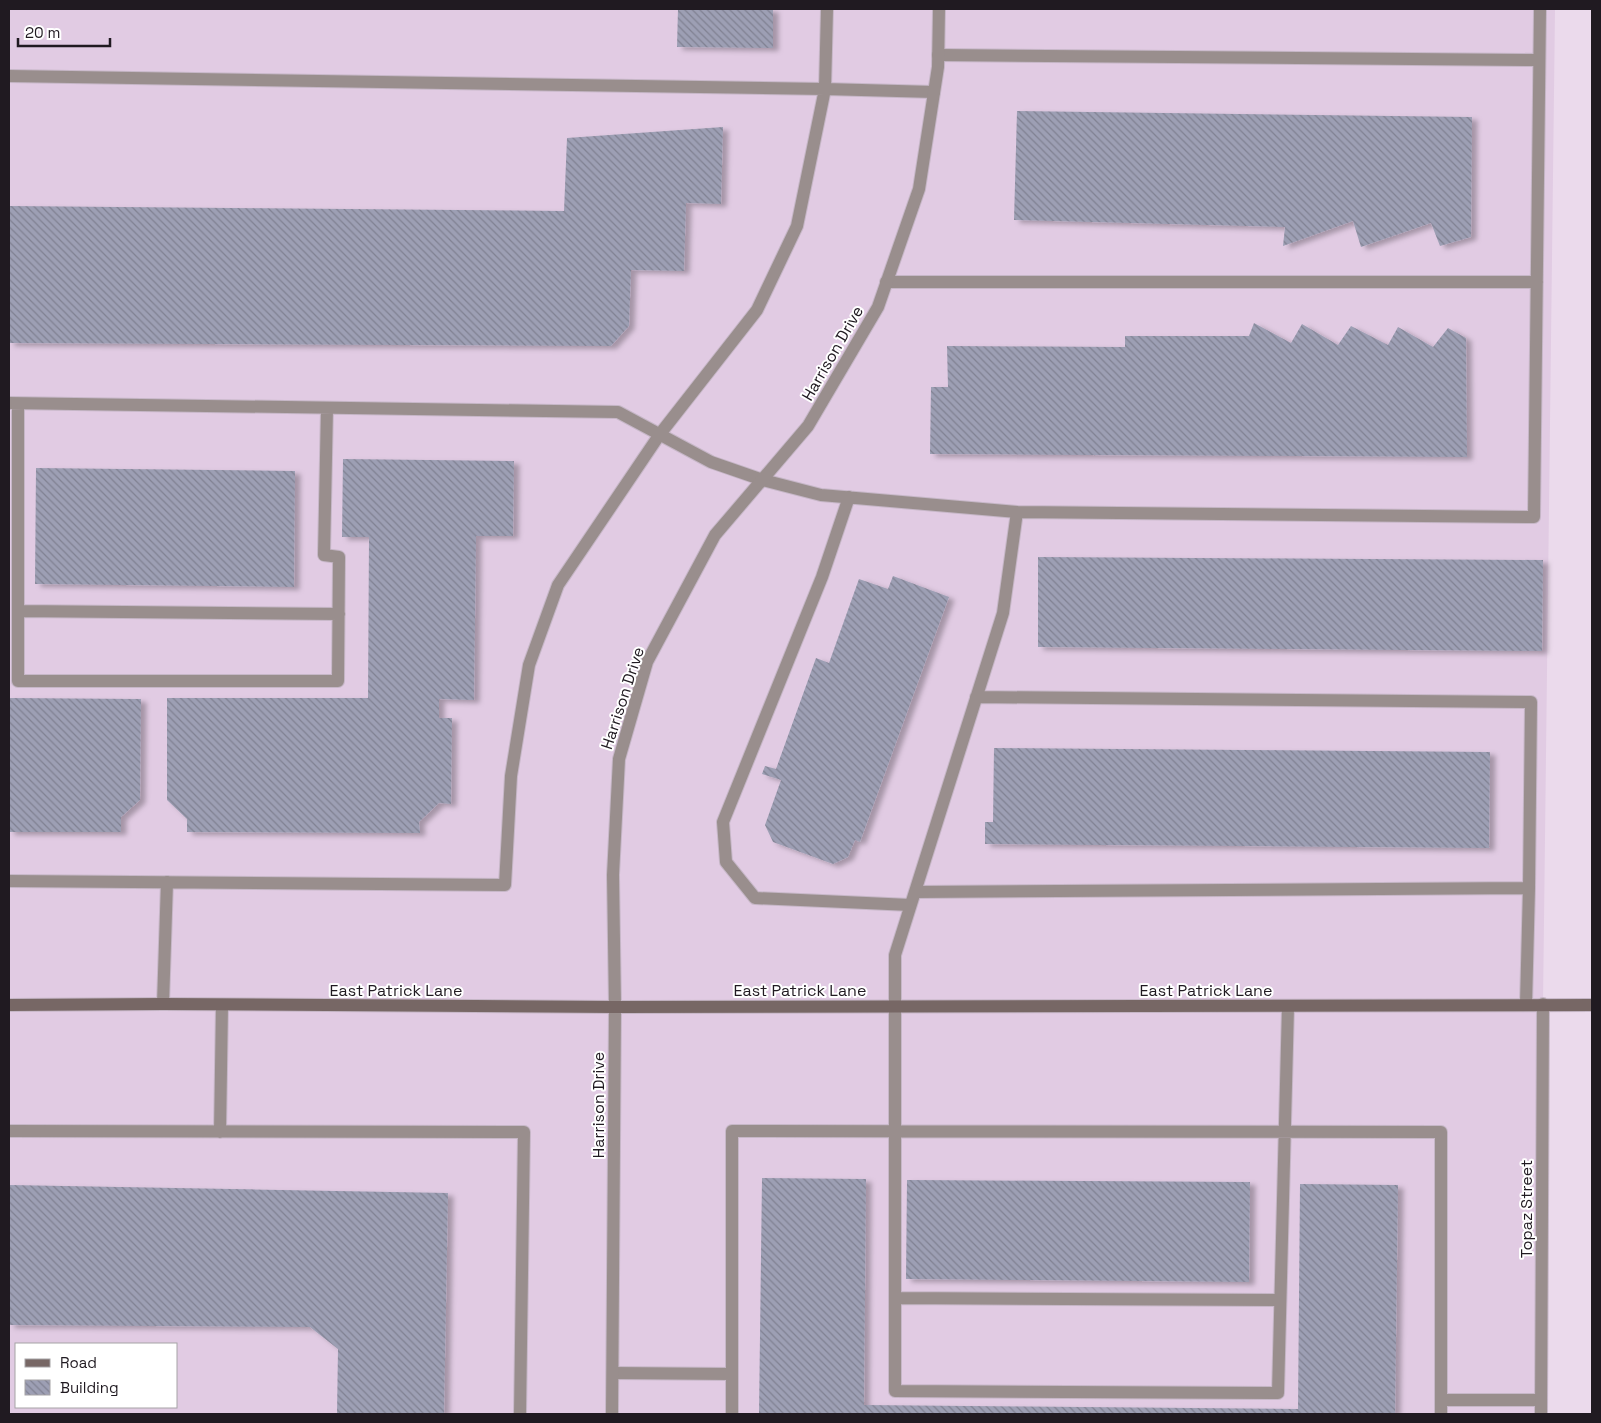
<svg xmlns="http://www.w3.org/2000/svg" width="1601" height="1423" font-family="'Space Grotesk',sans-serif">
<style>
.built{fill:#e1cbe3;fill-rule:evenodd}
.building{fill:url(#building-back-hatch);filter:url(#shadow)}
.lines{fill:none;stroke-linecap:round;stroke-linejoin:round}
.lane-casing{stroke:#c6b7c7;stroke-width:14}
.street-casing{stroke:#c6b7c7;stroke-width:14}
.secondary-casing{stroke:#c6b7c7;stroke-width:14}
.lane{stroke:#998e8d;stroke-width:12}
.street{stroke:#998e8d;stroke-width:12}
.secondary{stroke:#776765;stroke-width:12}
.labels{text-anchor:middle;stroke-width:4;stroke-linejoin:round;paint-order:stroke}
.street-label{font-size:16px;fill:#201a21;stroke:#fff}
</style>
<defs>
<pattern id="building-back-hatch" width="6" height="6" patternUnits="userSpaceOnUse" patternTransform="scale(1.25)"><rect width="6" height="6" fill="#9d9fb4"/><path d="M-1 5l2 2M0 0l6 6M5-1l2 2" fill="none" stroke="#808192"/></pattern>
<filter id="shadow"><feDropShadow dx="5.5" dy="3" stdDeviation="2.5" flood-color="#0004"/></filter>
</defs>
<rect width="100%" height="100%" fill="#ebdaec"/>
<path class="built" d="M9 9H1555L1543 1004 1541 1414H9ZM16 1344H176V1407H16Z"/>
<path class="building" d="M678 9H773V48L677 47Z
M1017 111 1472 117 1471 237 1440 246 1431 223 1361 247 1353 221 1283 246 1285 227 1014 220Z
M723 127 721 204 686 203 684 271 631 270 629 326 611 346 9 343V206L564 211 567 138Z
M1254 323 1291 343 1302 324 1338 345 1351 326 1388 345 1398 327 1433 347 1448 328 1466 338 1467 457 930 454 931 387H948L947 346 1125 347V336H1249Z
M343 459 514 461 513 536H476L474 700 439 699V718H452L451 804 439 803 419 822 420 833 187 832V819L167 800V698H368L369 537H342Z
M36 468 295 471 294 587 35 584Z
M1038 557 1543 560 1542 651 1038 647Z
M893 576 949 597 860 842 855 840 848 857 833 864 773 842 765 825 781 780 762 774 765 766 776 769 816 658 829 663 859 579 888 589Z
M9 698 141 699 140 800 121 817V832H9Z
M994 748 1490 752 1489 848 985 844V822H993Z
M762 1178 866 1179 864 1405 1298 1409 1300 1184 1398 1185 1395 1414H759Z
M907 1180 1250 1182 1249 1282 906 1279Z
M9 1185 448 1193 444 1414H337L338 1349 310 1327 9 1325Z"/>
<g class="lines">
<g class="lane-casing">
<path id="lane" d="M827 9 825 89 934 92
M938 55 1539 60
M9 76 825 89 797 226 757 310 660 434 558 585 529 665 511 776 505 885 9 881
M886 282H1537
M9 403 618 412 711 462 763 480 821 495 1017 512 1534 517 1540 9
M18 404V681H338L339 557 324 555 327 408
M849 497 822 577 723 822 726 862 755 898 910 905
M1017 512 1003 613 895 955V1391L1278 1393 1288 1007
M18 611 339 614
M915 892 1529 888 1531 702 976 697
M163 1004 167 882
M1526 1004 1529 888
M9 1131 524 1132 520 1414
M220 1132 222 1005
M895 1298 1280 1300
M613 1373 732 1374
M1441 1400H1541
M732 1414V1131L1441 1132V1414"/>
</g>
<g class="street-casing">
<path id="street" d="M612 1414 615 1007 613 875 619 759 647 662 715 535 808 426 878 307 919 189 938 67 939 9
M1541 1414 1543 1004"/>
</g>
<g class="secondary-casing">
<path id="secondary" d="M9 1005 163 1004 615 1007 1592 1005"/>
</g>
<use href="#lane" class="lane"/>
<use href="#street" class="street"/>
<use href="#secondary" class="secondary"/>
</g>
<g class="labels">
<g class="street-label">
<text transform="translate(832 353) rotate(-60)" y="6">Harrison Drive</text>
<text transform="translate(622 698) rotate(-72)" y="6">Harrison Drive</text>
<text x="396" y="996">East Patrick Lane</text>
<text x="800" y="996">East Patrick Lane</text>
<text x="1206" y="996">East Patrick Lane</text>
<text transform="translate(598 1105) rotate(-90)" y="6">Harrison Drive</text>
<text transform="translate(1526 1209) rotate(-90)" y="6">Topaz Street</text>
</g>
</g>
<rect width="1601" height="1423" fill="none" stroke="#201a21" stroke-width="20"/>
<rect x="15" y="1343" width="162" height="65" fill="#ffffff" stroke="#a6a3a6"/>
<rect x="25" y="1359" width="25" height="8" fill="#776765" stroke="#a6a3a6"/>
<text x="60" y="1368" font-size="15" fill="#201a21">Road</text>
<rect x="25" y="1380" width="25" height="15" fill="url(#building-back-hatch)" stroke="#a6a3a6"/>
<text x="60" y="1393" font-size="15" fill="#201a21">Building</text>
<path d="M18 38v8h92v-8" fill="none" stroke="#201a21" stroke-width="2.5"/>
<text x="25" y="38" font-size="15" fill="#201a21" stroke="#ffffff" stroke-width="4" paint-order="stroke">20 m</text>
</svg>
